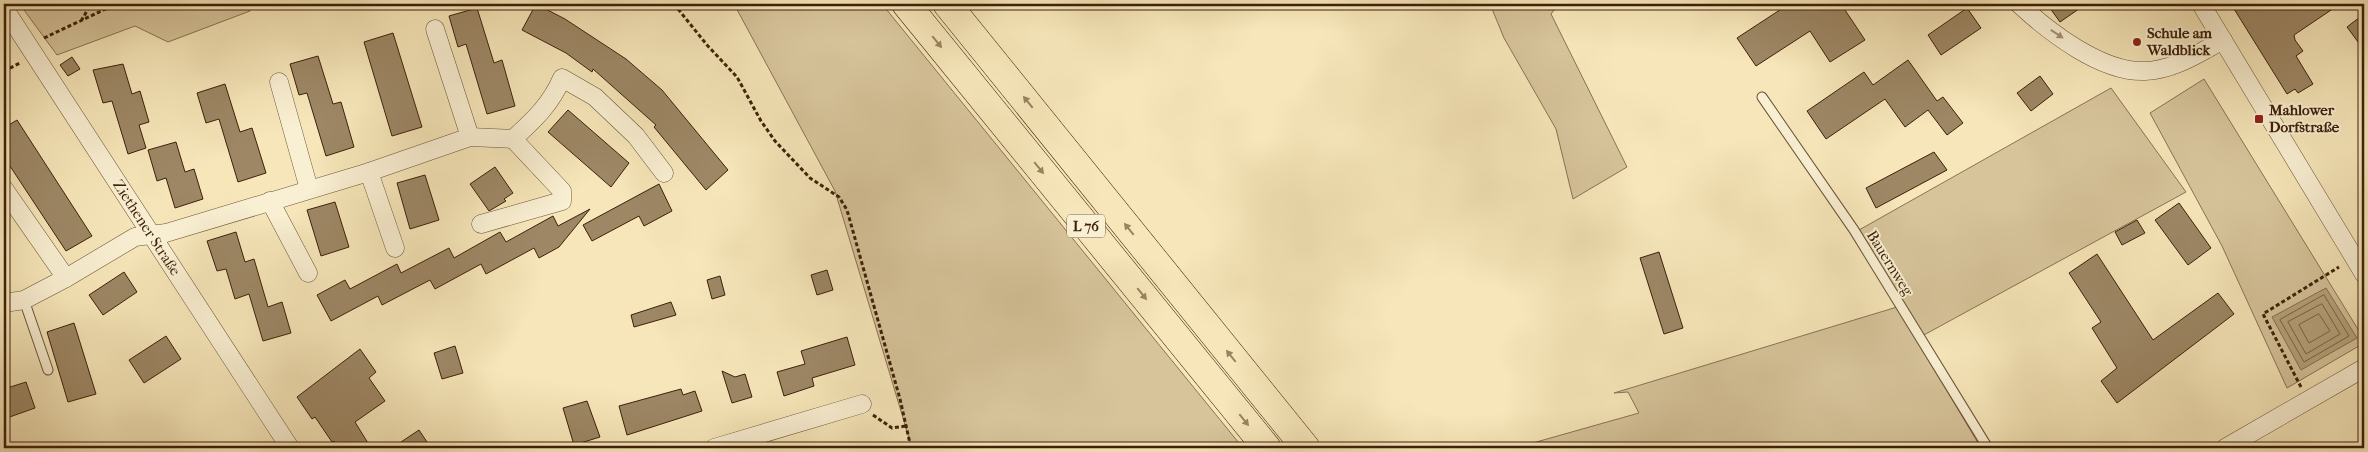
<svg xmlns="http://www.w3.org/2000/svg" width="2368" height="452" font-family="'IM FELL French Canon',serif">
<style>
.green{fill:#d7c49b;stroke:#8a7252}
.water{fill:#b7a37d;stroke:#866f4f}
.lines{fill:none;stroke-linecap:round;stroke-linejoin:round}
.shore{stroke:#7a6243;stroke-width:1}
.building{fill:#9d8765;stroke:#3d2009}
.service-casing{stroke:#6b5235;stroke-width:11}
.minor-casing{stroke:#6b5235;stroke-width:19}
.primary-casing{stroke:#3d2009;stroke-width:29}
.path{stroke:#3d2009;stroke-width:3;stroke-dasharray:4 2.5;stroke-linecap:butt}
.service{stroke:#f9efd2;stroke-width:9}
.minor{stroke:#f9efd2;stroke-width:18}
.primary{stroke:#f6e6b9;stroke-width:28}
.oneway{fill:#a49278}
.oneway2{fill:#9a8361}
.poi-dot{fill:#8f2418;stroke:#f9efd2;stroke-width:2}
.labels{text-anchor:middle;stroke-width:4;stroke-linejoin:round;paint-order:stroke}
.shield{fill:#f9efd2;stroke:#755e45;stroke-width:1}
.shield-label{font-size:14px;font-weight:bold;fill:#3d2009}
.poi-label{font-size:15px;font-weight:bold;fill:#3d2009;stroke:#f9efd2;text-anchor:start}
.street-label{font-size:15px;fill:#3d2009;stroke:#f9efd2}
</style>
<rect width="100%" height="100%" fill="#f6e6b9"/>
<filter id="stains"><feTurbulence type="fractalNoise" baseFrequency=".004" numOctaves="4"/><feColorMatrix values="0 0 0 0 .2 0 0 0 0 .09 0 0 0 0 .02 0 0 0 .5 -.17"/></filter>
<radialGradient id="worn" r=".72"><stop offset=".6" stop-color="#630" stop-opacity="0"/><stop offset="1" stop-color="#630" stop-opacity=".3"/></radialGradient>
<path class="green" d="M44 4H247L250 11 168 42 135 26 57 55 24 10Z
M734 4H882L1243 448H912L835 191Z
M1490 4H1559L1551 14 1627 167 1573 199 1556 129 1504 38Z
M2204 79 2364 339V343L2287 388 2222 246 2150 113Z
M2111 88 2186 192 1922 336 1859 230Z
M1897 307 1981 448H1515L1639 413 1628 392 1614 393Z"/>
<path class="water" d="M2326 288 2357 338 2301 370 2272 317Z"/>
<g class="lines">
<path class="shore" d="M2324 295 2349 336 2304 362 2280 320Z
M2322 304 2340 334 2306 354 2288 322Z
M2319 314 2330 331 2309 343 2299 325Z"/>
</g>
<path class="building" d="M536 4 565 19 626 59 662 90 728 170 706 190 654 127 656 125 593 69 592 72 566 53 522 30Z
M1789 4H1841L1865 40 1830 62 1810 31 1756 66 1737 38Z
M2047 4H2086L2060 22Z
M2231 4H2340L2294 35 2295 40 2303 51 2296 56 2313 84 2298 93 2295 89 2287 94Z
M477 8 494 63 502 60 515 106 487 114 466 44 458 47 449 16Z
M1967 8 1981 28 1941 55 1928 35Z
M2364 14V50L2347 27Z
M393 33 422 127 392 136 364 42Z
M318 56 333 104 341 102 354 147 326 156 307 93 299 95 290 64Z
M72 57 80 69 68 76 60 65Z
M1908 60 1937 101 1943 97 1963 123 1947 135 1928 110 1905 127 1885 99 1826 139 1807 111 1864 72 1873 85Z
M123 64 132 94 140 91 149 122 139 125 146 148 128 154 112 101 103 103 93 70Z
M2040 76 2053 94 2031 111 2017 93Z
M225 84 240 132 252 128 266 173 238 182 219 119 206 123 197 93Z
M568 110 629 163 611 187 548 132Z
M17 120 92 236 66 251 4 157V128Z
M176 142 185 172 194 169 203 199 175 208 166 178 157 181 148 150Z
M1934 152 1947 170 1876 208 1866 188Z
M495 167 513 193 504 199 506 201 489 211 470 184Z
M425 175 439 220 410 229 397 183Z
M659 184 672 211 644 226 639 216 592 241 583 225Z
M335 202 349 247 321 256 307 210Z
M2179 203 2211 248 2188 265 2155 220Z
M590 209 559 247 539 258 534 248 486 274 481 264 435 289 430 280 382 305 378 296 331 321 317 295 345 280 350 289 397 264 401 273 449 248 454 258 500 232 506 242 553 216 558 226Z
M2137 220 2145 233 2122 245 2115 232Z
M236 232 245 262 254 259 268 307 282 302 291 333 263 341 249 294 235 299 226 269 217 271 207 241Z
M1659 252 1683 328 1664 334 1640 258Z
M2097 254 2153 340 2218 293 2234 314 2117 403 2101 381 2117 368 2092 328 2101 322 2069 273Z
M827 270 833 290 817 295 811 275Z
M124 272 137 292 103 315 89 295Z
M720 276 725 295 712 299 707 280Z
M671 302 676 315 634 327 631 315Z
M74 323 96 394 68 402 47 332Z
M166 336 181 359 144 383 129 360Z
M847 337 855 365 812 378 814 386 784 396 777 372 805 364 801 351Z
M455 346 463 373 442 379 434 353Z
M360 349 376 372 369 378 385 401 355 422 371 448H339L334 441 332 442 315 417 312 419 297 397Z
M722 371 735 377 745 374 752 397 732 403Z
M26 382 35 408 4 419V389Z
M681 389 683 395 695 391 702 411 627 435 619 406Z
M587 401 600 437 574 445 563 408Z
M419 430 431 448H392Z"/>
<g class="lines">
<g class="service-casing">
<path id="service" d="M1762 97 1854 230 1988 448
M24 300 48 370"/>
</g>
<g class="minor-casing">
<g id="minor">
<path d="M2019 4C2049 32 2102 73 2145 71 2174 70 2199 53 2223 40"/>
<path d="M2201 4 2364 274"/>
<path id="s1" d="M4 8 290 448"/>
<path d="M435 29 470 137"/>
<path d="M279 82 309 189"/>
<path d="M369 172 395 248"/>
<path d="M4 189 66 278"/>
<path d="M270 201 308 273"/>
<path d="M481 224 562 201V191L513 139"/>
<path d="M4 303 24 300 66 278 135 237 166 233 369 172 470 137 513 139C534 120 551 104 562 78L595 97 636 136 664 173"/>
<path d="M714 448 862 404"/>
<path d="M2225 448 2364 368"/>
</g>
</g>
<g class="primary-casing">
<path id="primary" d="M906 4 1267 448
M947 4 1306 448"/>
</g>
<path class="path" d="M674 4 707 45 737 77 761 121 775 141 810 178 839 197 847 210 900 399 911 448
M81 21 91 4
M44 38 116 4
M4 71 20 63
M2301 387 2263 314 2339 267
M873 415 892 428 906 426"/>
<use href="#service" class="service"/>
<use href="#minor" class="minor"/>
<use href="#primary" class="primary"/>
</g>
<defs><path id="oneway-solid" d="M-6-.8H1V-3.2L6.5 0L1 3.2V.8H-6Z" transform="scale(1.25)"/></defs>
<use class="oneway" href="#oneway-solid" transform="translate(2057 34) rotate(34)"/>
<g class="oneway2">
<use href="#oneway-solid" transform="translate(937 42) rotate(51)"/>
<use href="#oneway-solid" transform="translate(1028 102) rotate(-129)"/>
<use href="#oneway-solid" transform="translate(1039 168) rotate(51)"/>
<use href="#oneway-solid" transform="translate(1129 229) rotate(-129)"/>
<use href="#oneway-solid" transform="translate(1142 294) rotate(51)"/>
<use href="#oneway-solid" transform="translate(1231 356) rotate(-129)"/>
<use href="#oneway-solid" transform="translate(1244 420) rotate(51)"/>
</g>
<g class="poi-dot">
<circle cx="2137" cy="42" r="5"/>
<rect x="2254" y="114" width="10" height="10" rx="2.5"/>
</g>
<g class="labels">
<rect class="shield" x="1067" y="214.5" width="38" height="23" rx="4"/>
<g class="shield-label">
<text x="1086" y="231">L 76</text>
</g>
<g class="poi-label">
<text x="2147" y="38">Schule am<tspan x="2147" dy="17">Waldblick</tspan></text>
<text x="2269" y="115">Mahlower<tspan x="2269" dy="17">Dorfstraße</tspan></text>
</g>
<g class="street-label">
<text dy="5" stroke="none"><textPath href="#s1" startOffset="262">Ziethener Straße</textPath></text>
<text transform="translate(1890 263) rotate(58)" y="5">Bauernweg</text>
</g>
</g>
<rect width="2368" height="452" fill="none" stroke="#f6e6b9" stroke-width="20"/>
<rect x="5" y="5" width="2358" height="442" fill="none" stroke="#3d2009" stroke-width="2.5"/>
<rect x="10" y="10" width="2348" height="432" fill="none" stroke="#3d2009"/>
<rect width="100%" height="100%" filter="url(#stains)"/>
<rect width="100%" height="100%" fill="url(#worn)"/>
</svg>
